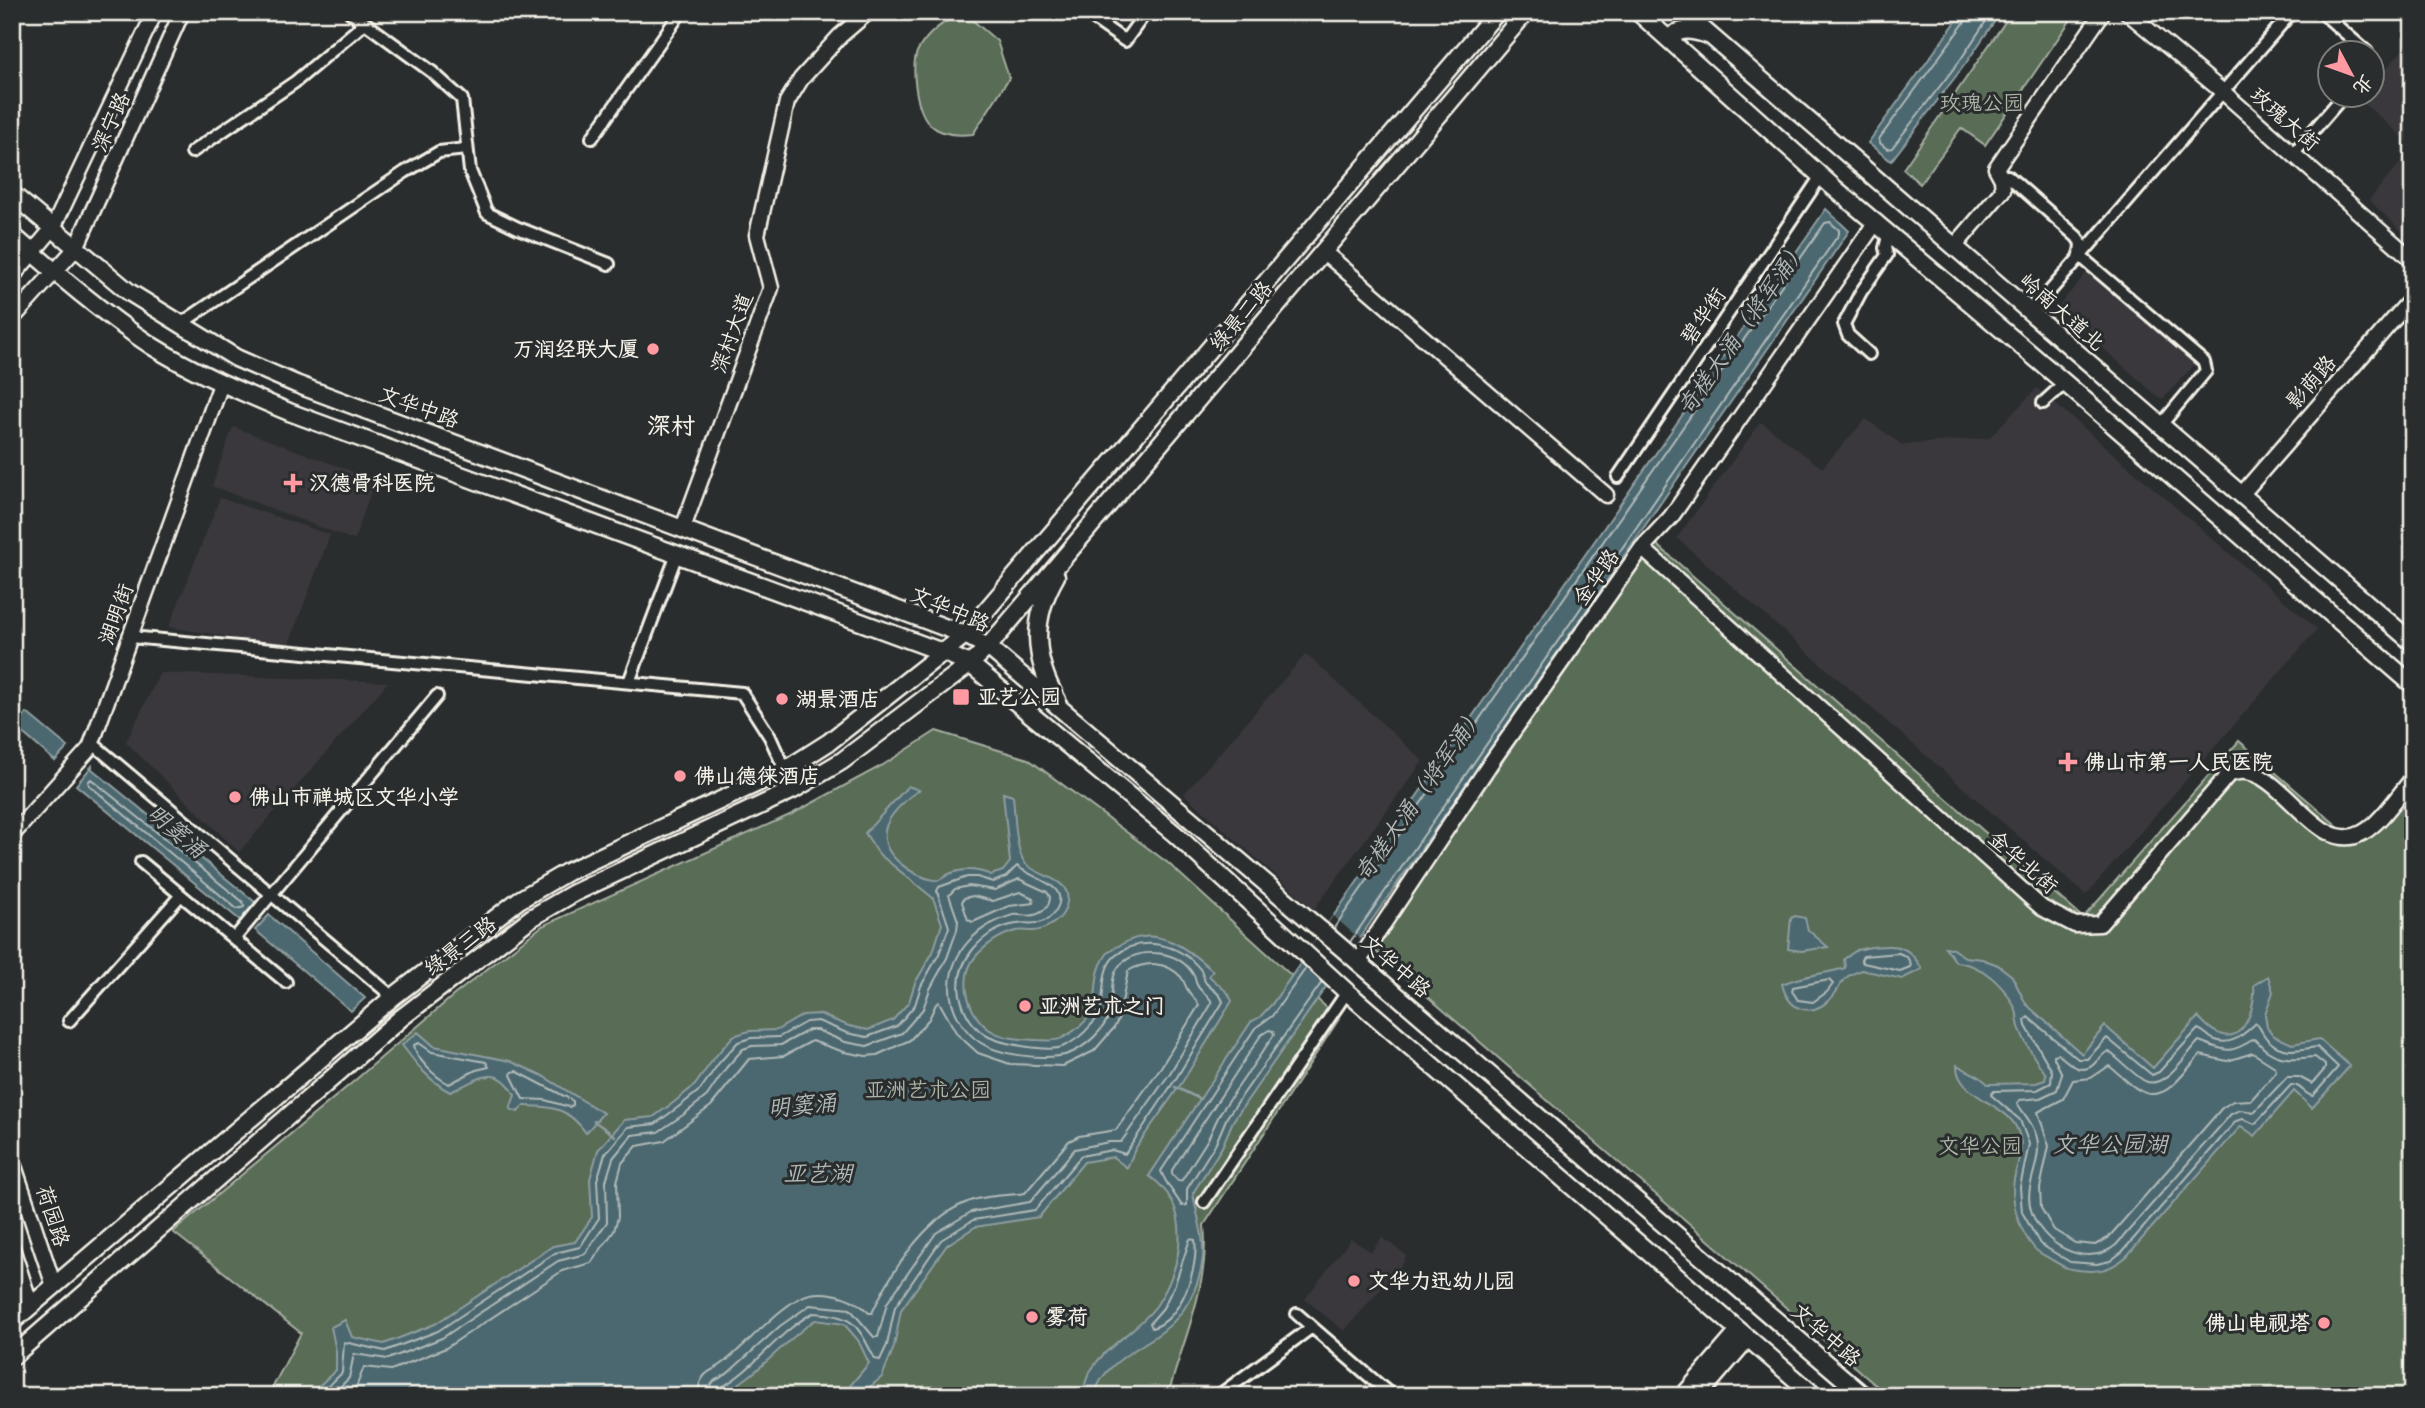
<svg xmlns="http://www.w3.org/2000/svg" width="2425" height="1408" font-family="'Balsamiq Sans','LXGW WenKai TC',sans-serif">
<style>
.built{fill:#3b393e}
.green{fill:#586c57;stroke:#a6aea0;stroke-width:2}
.water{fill:#4c6770;stroke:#8f9ea0;stroke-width:2}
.pier{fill:#2a2d2e}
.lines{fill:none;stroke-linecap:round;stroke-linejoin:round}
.shore{stroke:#b1bab8;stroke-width:2}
.stream{stroke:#8f9ea0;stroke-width:2.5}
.minor-casing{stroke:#f4f1e8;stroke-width:16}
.tertiary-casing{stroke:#f4f1e8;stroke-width:19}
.secondary-casing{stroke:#f4f1e8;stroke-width:21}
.minor{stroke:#2a2d2e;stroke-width:10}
.tertiary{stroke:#2a2d2e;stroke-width:14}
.secondary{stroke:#2a2d2e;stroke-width:16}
.secondary-bridge-casing{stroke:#f4f1e8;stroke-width:21;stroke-linecap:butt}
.secondary-bridge{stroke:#2a2d2e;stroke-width:16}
.poi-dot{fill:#ff9aa2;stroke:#2a2d2e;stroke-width:2.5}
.labels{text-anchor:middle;stroke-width:6;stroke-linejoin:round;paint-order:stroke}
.park-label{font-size:21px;fill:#aeb5a7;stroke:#2a2d2e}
.street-label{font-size:21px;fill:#f4f1e8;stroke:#2a2d2e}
.poi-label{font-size:21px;font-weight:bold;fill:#f4f1e8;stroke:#2a2d2e;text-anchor:start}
.water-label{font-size:23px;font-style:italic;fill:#b1bab8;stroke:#2a2d2e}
.quarter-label{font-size:24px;font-weight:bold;fill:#f4f1e8;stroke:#2a2d2e}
</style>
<rect width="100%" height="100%" fill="#2a2d2e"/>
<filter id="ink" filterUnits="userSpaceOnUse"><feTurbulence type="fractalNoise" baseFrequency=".0143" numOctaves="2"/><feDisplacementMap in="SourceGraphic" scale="14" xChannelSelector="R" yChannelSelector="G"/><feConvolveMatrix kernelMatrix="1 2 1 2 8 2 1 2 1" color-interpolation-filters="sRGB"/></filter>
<g filter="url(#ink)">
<path class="built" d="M2413 38V146L2359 99 2363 95 2372 94 2373 84Z
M2413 148V238L2408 237 2369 200Z
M2091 268 2187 350 2195 364 2162 400 2057 308Z
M2037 388 2317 629 2086 895 1677 538 1761 422 1822 468 1866 419 1902 445 1989 438Z
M233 427 375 480 354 540 212 486Z
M220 498 330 535 288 646 169 627Z
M1306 654 1423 761 1314 909 1184 794Z
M160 673 388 682 239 852 126 742Z
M1382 1238 1406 1255 1404 1262 1344 1331 1305 1299 1351 1239 1371 1252Z"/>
<path class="green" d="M2012 12H2076L1985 145 1961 128 1920 184 1903 169Z
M964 13 997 41 1009 78 973 134C932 139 919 121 915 82 914 72 913 59 918 50 928 33 945 20 964 13Z
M1653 541 2083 918 2239 741 2356 842 2368 836 2413 786V1396H1888L1374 950Z
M936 731 1028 759 1168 863 1339 1019 1204 1225C1210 1280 1186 1333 1171 1385L1163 1396H268L301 1333 173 1232 353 1082 454 995 542 926 792 814 883 765Z"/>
<path class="water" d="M1963 12H2001L1966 63 1891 161 1868 143Z
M1826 209 1849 231 1233 1121 1222 1147 1193 1193C1196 1213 1205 1237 1203 1257 1200 1285 1186 1314 1163 1331 1138 1350 1103 1362 1094 1396H1083C1084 1355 1134 1336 1156 1306 1183 1267 1194 1206 1149 1176L1251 1022 1260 1017 1272 1004Z
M27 713 68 747 55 761 16 727Z
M92 766V769L256 903 241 921 76 785Z
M908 786 919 790C907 798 887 816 885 831 881 856 913 876 934 880 942 881 943 877 949 874 963 868 977 869 991 875L1003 871 1010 862 1003 793 1013 796C1015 813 1015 850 1025 863 1037 878 1078 877 1065 909 1061 921 1044 931 1032 931 1027 931 1021 930 1016 931 1000 935 987 944 976 956 958 977 967 1015 990 1030 1004 1039 1021 1039 1036 1040 1045 1040 1055 1042 1062 1038 1114 1011 1083 988 1107 954 1110 949 1119 946 1124 943 1158 924 1189 950 1213 971L1209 976 1228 993 1232 1001 1183 1081 1135 1149 1127 1168 1113 1157 1084 1162 1039 1217 975 1227 947 1245 901 1310 894 1347 882 1377 860 1395 849 1387 869 1363 858 1340 844 1324 815 1320C782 1343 754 1380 717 1396H308L336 1370V1351L331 1327 345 1320 352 1337 384 1344 435 1324 553 1246 575 1242 592 1217 590 1179 598 1150 624 1120 653 1117 673 1103 695 1085 714 1058 733 1036 749 1031 777 1030 803 1015 819 1014 849 1026 868 1030 893 1020 909 1002 915 983 933 952 942 924 933 898 879 854 865 833Z
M269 915 365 998 351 1011 255 930Z
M1795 916 1805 918 1808 930 1828 947 1801 951 1788 949 1791 918Z
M1871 947C1898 945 1908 944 1922 969L1902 979 1862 970C1857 972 1850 974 1846 978 1841 982 1838 991 1833 996 1813 1019 1789 1012 1782 984 1802 975 1824 974 1845 968L1844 959 1857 950Z
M1945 947 1951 948 1965 957 1982 959 1998 965 2012 976 2026 1004 2082 1054 2105 1026 2153 1068 2198 1017C2204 1022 2209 1029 2216 1032 2244 1048 2256 1006 2254 985L2268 976 2273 992 2265 1014 2267 1027 2274 1036 2292 1044 2319 1039 2350 1066 2312 1108 2294 1091 2255 1136 2241 1126 2126 1257C2108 1272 2095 1273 2071 1269 2064 1268 2058 1263 2052 1260 2046 1256 2038 1253 2034 1248 2020 1231 2013 1209 2013 1188 2014 1163 2029 1150 2015 1125 2001 1102 1956 1095 1957 1065L1980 1077 1988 1084 2036 1083 2045 1080 2046 1074C2036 1061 2025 1043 2019 1027 2017 1020 2018 1012 2014 1006 2003 984 1981 964 1956 962Z
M418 1032 434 1046 510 1061 541 1075 603 1113 586 1133C567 1107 554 1107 523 1106L518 1112 510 1109 515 1095C497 1061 476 1081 450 1092 429 1081 416 1064 402 1045Z"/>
<path class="pier" d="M1333 916 1361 940 1327 988 1299 963Z"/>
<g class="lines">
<path class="shore" d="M1968 12 1967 19 1879 139 1880 143 1887 149 1892 148 1961 59 1992 12
M91 779 243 902 244 907 237 909 89 785 88 782Z
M1020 892 1033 898 1034 903 1009 906 973 922 968 920 962 902 964 898 973 896 993 901Z
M1334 928 1825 223 1830 222 1839 230V234L1350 942
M1899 953 1907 957 1911 964 1910 967 1900 971 1863 963 1861 960 1863 956Z
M1306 968 1272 1016 1255 1028 1161 1171C1164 1181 1176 1196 1182 1206L1187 1205V1189L1216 1143 1227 1117 1322 982
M1829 980 1833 984 1827 992 1813 1002 1798 1000 1792 991 1793 987Z
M2028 1017 2078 1059H2087L2107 1038 2152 1075 2159 1072 2198 1029C2204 1031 2206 1034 2211 1038 2230 1049 2244 1034 2256 1023 2261 1028 2263 1036 2269 1041 2284 1055 2300 1049 2317 1047L2338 1067 2313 1096C2304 1095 2301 1084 2291 1085L2255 1124 2243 1119 2236 1121 2122 1252 2110 1261 2097 1264 2070 1262 2040 1244 2022 1212 2020 1187 2029 1144 2020 1120 1991 1095 1994 1091 2037 1090 2051 1083 2052 1071 2026 1026 2025 1020Z
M1269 1030 1273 1031 1274 1035 1220 1113 1208 1139 1182 1180 1178 1181 1172 1174V1170L1261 1035Z
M2254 1039C2258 1042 2262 1047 2266 1050 2283 1062 2296 1058 2315 1057L2325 1065V1069L2312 1084 2299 1077H2287L2254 1112 2240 1110 2231 1114 2116 1245C2086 1270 2041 1244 2031 1210 2024 1187 2039 1168 2038 1146 2038 1129 2025 1116 2017 1103L2020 1100 2040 1098 2057 1090 2062 1074 2054 1058V1055L2058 1054C2069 1063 2082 1077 2095 1063 2100 1058 2103 1054 2108 1051 2120 1060 2131 1072 2143 1080 2163 1093 2186 1054 2199 1041 2225 1050 2227 1056 2254 1039Z
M419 1043 432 1052 486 1062 489 1067 476 1070 449 1084C435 1077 416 1059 414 1045Z
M2253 1053 2275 1067 2276 1072 2251 1100 2233 1101 2222 1108 2108 1238 2095 1245 2075 1243 2054 1230 2041 1208 2040 1188 2049 1146 2038 1112 2063 1099 2073 1080 2091 1078 2109 1066C2119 1073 2128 1084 2139 1090 2166 1106 2184 1071 2200 1055L2227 1061Z
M516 1071 566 1097 573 1101V1105L569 1107 545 1100 523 1099 511 1075 512 1072Z
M1190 1239 1195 1240C1199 1268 1181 1320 1152 1328L1150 1323 1163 1308 1175 1284Z
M318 1396 342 1373 344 1342 385 1351 438 1331 555 1253 580 1247 599 1218 597 1180 605 1154 628 1127 655 1124 677 1108 700 1090 719 1063 738 1042 751 1038 779 1037 806 1022 818 1021 847 1033 867 1037 897 1026 915 1005 921 986 939 954 949 927 937 891 939 887 967 877H977L993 882 1006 877 1017 866C1027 875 1057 883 1059 896 1061 904 1055 914 1048 919 1038 926 1028 922 1017 924 984 928 954 961 960 995 963 1011 973 1029 989 1037 1003 1044 1047 1052 1062 1047 1074 1042 1083 1035 1091 1025 1095 1021 1099 1017 1100 1012 1105 996 1100 969 1115 956 1141 934 1180 944 1200 969 1204 974 1202 978 1206 983 1212 990 1221 993 1223 1002L1177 1077 1125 1154 1112 1150 1081 1156 1035 1210 973 1220 941 1240 895 1307 887 1345 880 1360 875 1359C857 1325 855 1315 813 1313 778 1332 755 1369 720 1388L717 1396
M331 1396 349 1378 354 1354 388 1359 442 1338 558 1261 585 1254 607 1222 606 1181 613 1158 632 1135 658 1132 683 1115 707 1096 726 1068 743 1049 752 1046 781 1045 809 1030H817L845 1042 867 1046 902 1033 923 1009 930 989 947 958 957 930 958 921 949 895 955 889 969 886 995 890 1019 879 1047 892 1050 897C1050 906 1043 913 1034 915 1027 917 1020 914 1013 915 980 924 952 949 950 985 949 1007 963 1032 981 1043 999 1055 1038 1059 1059 1056 1078 1054 1100 1035 1108 1018 1115 1002 1107 975 1122 963 1142 946 1179 951 1193 974 1196 978 1195 984 1199 988 1204 994 1210 996 1212 1003L1170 1073 1121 1142H1109L1075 1149 1030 1202 971 1212 936 1233 887 1303 878 1337H874L850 1309 810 1305 780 1326 727 1374 714 1381 709 1388 708 1396
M346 1396 357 1385 364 1367 391 1370 446 1348 562 1271 591 1263 614 1231 618 1217 617 1182 622 1163 637 1146 664 1141 711 1106 749 1059 784 1056 812 1041 844 1052 866 1056 877 1055 910 1040 929 1019 936 1004 939 1002 957 1034 978 1053 1010 1064 1063 1066 1094 1051 1114 1028 1119 1018 1128 971C1146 961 1166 961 1181 977 1185 982 1185 987 1189 992 1193 998 1197 1000 1199 1005L1161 1067 1116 1130 1079 1136 1069 1141 1025 1193C1006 1196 983 1195 965 1203 923 1220 890 1274 872 1313H869C855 1298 830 1290 810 1294 785 1299 744 1348 722 1364 716 1369 709 1370 704 1376 699 1382 698 1388 698 1396"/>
<path class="stream" d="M1175 1087 1200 1099
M594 1121 615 1136"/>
<g class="minor-casing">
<path id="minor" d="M350 12 432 72 462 99 470 171 487 213 518 228 609 264
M1084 12 1125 41 1146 12
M2321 12 2367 52
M592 138 681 12
M192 152 295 82 365 23
M2293 154 2345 94
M2000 177 2008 176 2077 237 2081 243 2080 256
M2080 256 2204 362 2206 371 2161 425
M2031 313 2292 12
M179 325 405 172 439 152 466 149
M1869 354 1848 335 1844 324 1861 292 1887 255 1885 248 1889 233
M2043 403 2065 383
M1618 477 1821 176
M130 637 742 693 770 737 785 770
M629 682 677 554
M92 743 393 997
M141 862 286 982
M234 939 437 696
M69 1021 181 895
M1204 1202 1347 992
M1297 1314 1392 1396
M1218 1396 1312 1327"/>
</g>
<g class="tertiary-casing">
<path id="tertiary" d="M2127 12 2223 92 2413 260
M1954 247 2003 190 2002 179 1996 168 2103 12
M1324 252 1606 495
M12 277 53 228 155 12
M12 319 76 248 182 12
M2241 495 2413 297
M683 528 771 288 757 235 787 102 801 79 840 36 868 12
M1642 548 2042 908 2075 925 2100 924 2228 775C2276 751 2313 860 2362 833 2380 824 2399 794 2413 778
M12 835 90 748 221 384
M1358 962 1492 761 1642 548 1671 517 1876 222
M12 1160 54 1286
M12 1248 31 1306
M1682 1396 1738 1331
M1699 1396 1748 1339"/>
</g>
<g class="secondary-casing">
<path id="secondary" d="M1638 12 1832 186 2065 383 2413 685
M1683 12 2413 643
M1668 39C1680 27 1692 30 1708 35
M12 194 129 292 236 358 296 384 965 635 988 647 1322 931
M12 235C57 274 102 313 152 346 195 373 242 392 289 412L945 653 970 664 1175 834 1347 992 1815 1396
M1056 576C1031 619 1033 658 1057 700
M1350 955 1864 1396
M12 1322 393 997 519 900 567 872 785 770 829 742 965 635 1497 12
M12 1357 401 1018 531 918 574 893 793 790 842 761 970 664 988 647 1526 12"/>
</g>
<use href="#minor" class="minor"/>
<use href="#tertiary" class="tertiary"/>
<use href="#secondary" class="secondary"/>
<g class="secondary-bridge-casing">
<path id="secondary-bridge" d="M1322 931 1350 955"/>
</g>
<use href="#secondary-bridge" class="secondary-bridge"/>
</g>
</g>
<g class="poi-dot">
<circle cx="653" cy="349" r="7"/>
<path d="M289.5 472.5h7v7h7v7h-7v7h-7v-7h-7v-7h7z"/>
<rect x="952" y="688" width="18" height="18" rx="3.5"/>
<circle cx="782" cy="699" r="7"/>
<path d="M2064.5 751.5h7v7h7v7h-7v7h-7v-7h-7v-7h7z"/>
<circle cx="680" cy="776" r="7"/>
<circle cx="235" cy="797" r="7"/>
<circle cx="1025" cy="1006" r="7"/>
<circle cx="1354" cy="1281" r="7"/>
<circle cx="1032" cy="1317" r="7"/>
<circle cx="2324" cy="1323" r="7"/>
</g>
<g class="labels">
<g class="park-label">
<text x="1982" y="110">玫瑰公园</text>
<text x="928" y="1097">亚洲艺术公园</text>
<text x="1980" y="1153">文华公园</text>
</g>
<g class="street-label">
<text transform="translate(2285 119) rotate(41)" y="7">玫瑰大街</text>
<text transform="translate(111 122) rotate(-66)" y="7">深宁路</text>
<text transform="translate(2062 312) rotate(41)" y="7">岭南大道北</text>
<text transform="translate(1241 316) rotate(-50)" y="7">绿景二路</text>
<text transform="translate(1703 316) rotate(-56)" y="7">碧华街</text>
<text transform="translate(732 333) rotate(-70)" y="7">深村大道</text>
<text transform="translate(2311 382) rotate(-49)" y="7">影荫路</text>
<text transform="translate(419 407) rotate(20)" y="7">文华中路</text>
<text transform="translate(1596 577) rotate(-55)" y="7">金华路</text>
<text transform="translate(950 609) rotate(23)" y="7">文华中路</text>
<text transform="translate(116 614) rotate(-70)" y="7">湖明街</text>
<text transform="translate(2023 862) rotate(41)" y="7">金华北街</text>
<text transform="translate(460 946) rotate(-37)" y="7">绿景三路</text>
<text transform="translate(1396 966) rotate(41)" y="7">文华中路</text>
<text transform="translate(53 1216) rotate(72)" y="7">荷园路</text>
<text transform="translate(1826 1335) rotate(41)" y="7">文华中路</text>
</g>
<g class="poi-label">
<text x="639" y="356" text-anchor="end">万润经联大厦</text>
<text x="309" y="490">汉德骨科医院</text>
<text x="977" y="704">亚艺公园</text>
<text x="796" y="706">湖景酒店</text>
<text x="2084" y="769">佛山市第一人民医院</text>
<text x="694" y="783">佛山德徕酒店</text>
<text x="249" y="804">佛山市禅城区文华小学</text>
<text x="1039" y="1013">亚洲艺术之门</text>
<text x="1368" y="1288">文华力迅幼儿园</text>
<text x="1046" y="1324">雾荷</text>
<text x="2310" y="1330" text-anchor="end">佛山电视塔</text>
</g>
<g class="water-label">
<text transform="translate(1742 328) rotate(-55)" y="8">奇槎大涌（将军涌）</text>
<text transform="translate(1419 794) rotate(-55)" y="8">奇槎大涌（将军涌）</text>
<text transform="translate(177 831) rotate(40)" y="8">明窦涌</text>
<text transform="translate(802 1105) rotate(-5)" y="8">明窦涌</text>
<text x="2110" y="1152">文华公园湖</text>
<text x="818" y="1181">亚艺湖</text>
</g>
<g class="quarter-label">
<text x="671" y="434">深村</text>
</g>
</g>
<rect width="2425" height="1408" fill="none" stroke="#2a2d2e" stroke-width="42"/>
<rect x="21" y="21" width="2383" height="1366" fill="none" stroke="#f4f1e8" stroke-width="2.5" filter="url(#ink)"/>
<g transform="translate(2351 74) rotate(131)"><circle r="33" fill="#2a2d2e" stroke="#7b7b78" stroke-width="2"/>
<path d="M0-5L12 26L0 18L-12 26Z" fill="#ff9aa2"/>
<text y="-10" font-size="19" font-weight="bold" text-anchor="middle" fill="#f4f1e8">北</text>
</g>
</svg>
